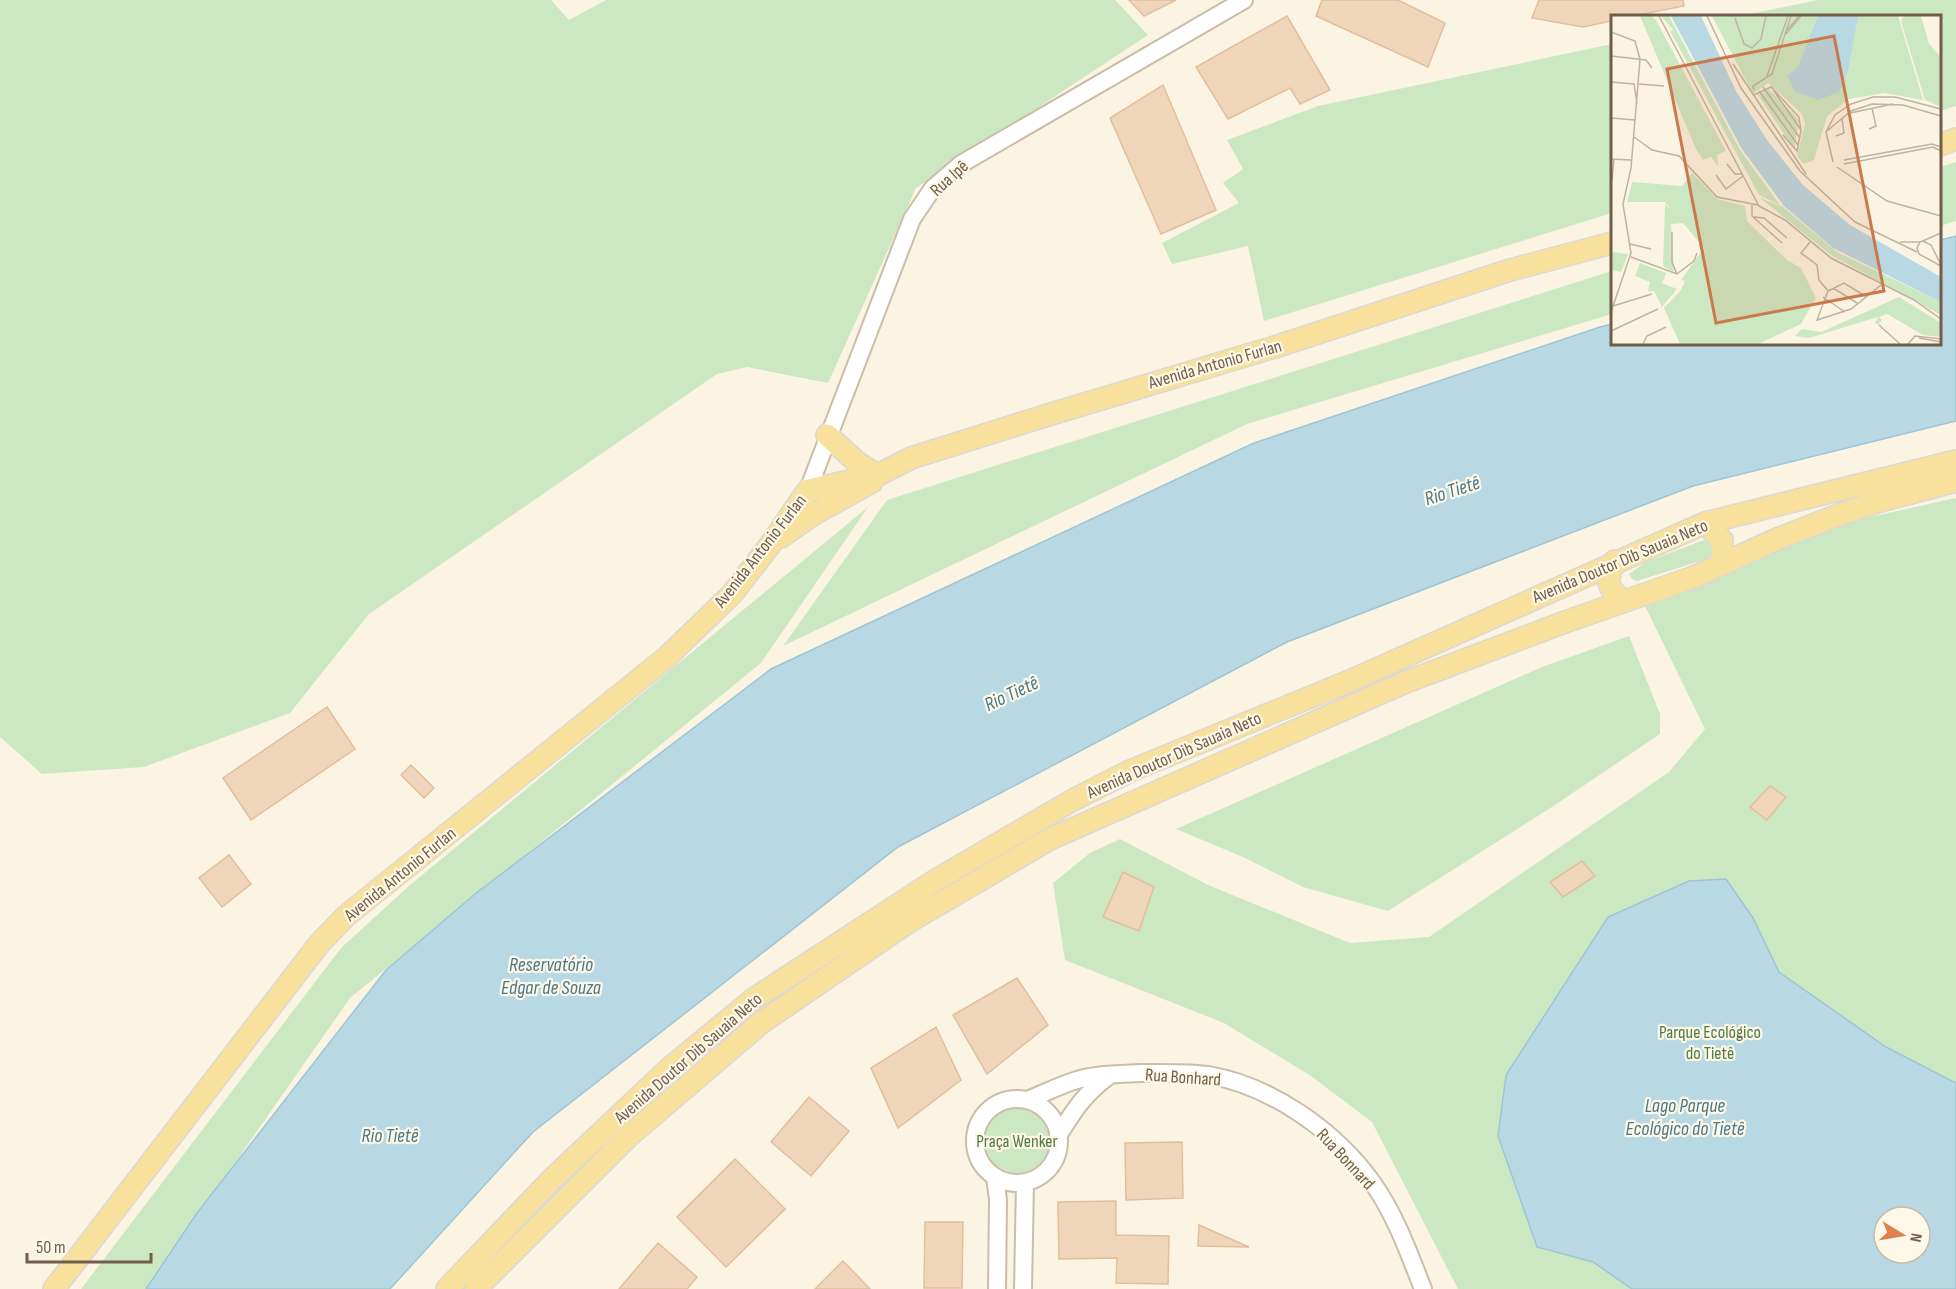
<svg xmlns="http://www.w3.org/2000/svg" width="1956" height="1289" font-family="'Sofia Sans Condensed',sans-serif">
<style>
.green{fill:#cce8c2;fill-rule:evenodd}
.water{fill:#b8d8e3;stroke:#9fc5d5;stroke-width:1.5;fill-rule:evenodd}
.building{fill:#efd6bb;stroke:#e1bf9c;stroke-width:1.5}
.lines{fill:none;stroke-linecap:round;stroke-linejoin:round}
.minor-casing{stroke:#cbbda9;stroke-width:20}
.major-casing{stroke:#ddd8d4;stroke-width:24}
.minor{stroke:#fff;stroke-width:16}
.major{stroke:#f7e19d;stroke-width:21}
.labels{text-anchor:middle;stroke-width:4.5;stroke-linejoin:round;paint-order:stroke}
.street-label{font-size:18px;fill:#715d4a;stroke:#fef8e8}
.park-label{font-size:18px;fill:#4f7c45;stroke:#fef8e8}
.water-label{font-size:20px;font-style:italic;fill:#48788a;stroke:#fef8e8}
.inset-road{fill:none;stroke:#c0b3a0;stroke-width:1.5}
.view{fill:#ca794c;fill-opacity:0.15;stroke:#ca794c;stroke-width:3}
.inset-edge{fill:none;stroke:#715d4a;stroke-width:3}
</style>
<rect width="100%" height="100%" fill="#fbf4e2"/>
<path class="green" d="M0 0H551L569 20 606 0H1115L1148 35 916 188 828 383 747 367 717 374 369 614 290 713 144 767 42 774 0 737Z
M1818 0H1956V106L1940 111V16H1740Z
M1612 44V213L1264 321 1248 246 1172 264 1162 243 1239 203 1223 183 1243 169 1227 140 1318 106Z
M1956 162V221L1940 226V167Z
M1612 271V314L1247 424 783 646 887 500Z
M1956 498V1289H1458L1372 1122 1311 1076 1224 1023 1065 960 1053 883 1090 853 1120 839 1208 885 1350 943 1429 937 1669 772 1705 729 1643 602 1843 523ZM1884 1217H1920V1253H1884Z
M868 507 761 663 350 998 147 1289H81L341 948 410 885Z
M1712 537 1713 557 1637 581 1632 579 1629 574 1646 562Z
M1629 636 1660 714V734L1555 805 1388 911 1303 887 1243 857 1176 829 1542 667Z
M982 1141a35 35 0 1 1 70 0a35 35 0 1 1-70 0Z"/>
<path class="water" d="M1956 236V421L1693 486 1287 642 898 847 533 1132 390 1289H146L197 1213 386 970 475 894 771 669 1254 443 1600 327 1612 324V344H1940V240Z
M1726 879 1753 918 1779 972 1886 1047 1956 1083V1289H1632L1593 1262 1537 1247 1498 1136 1506 1075 1608 917 1689 881ZM1884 1217H1920V1253H1884Z"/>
<path class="building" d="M1129 0H1176L1144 16Z
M1322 0H1398L1445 23 1428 67 1316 16Z
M1539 0H1683L1684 6 1633 16H1612V21L1583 27 1532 18Z
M1287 16 1330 90 1300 104 1290 88 1228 119 1196 67Z
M1163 85 1216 210 1161 234 1110 118Z
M327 707 355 749 251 820 223 778Z
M411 765 434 788 424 798 401 775Z
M1770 786 1786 797 1767 820 1750 807Z
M229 855 251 884 222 907 199 878Z
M1582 861 1595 876 1563 897 1550 882Z
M1123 872 1154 887 1139 931 1103 917Z
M1017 978 1048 1025 987 1074 953 1015Z
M936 1027 961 1080 898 1128 871 1068Z
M809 1097 849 1131 811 1176 771 1142Z
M1182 1142 1183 1198 1126 1200 1125 1143Z
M735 1159 785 1209 726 1267 677 1217Z
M1116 1201V1235L1169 1236 1168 1284 1116 1283 1117 1258 1059 1259 1058 1202Z
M925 1222H963L962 1288H924Z
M1199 1225 1249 1247 1198 1246Z
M658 1243 697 1277 687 1289H619Z
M843 1261 870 1289H815Z"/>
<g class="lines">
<g class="minor-casing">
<path id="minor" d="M808 490 912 219 933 188 961 164 1244 0
M975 1141a42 42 0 1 1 84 0a42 42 0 1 1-84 0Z
M1027 1100C1043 1094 1060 1085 1077 1080 1098 1074 1119 1074 1140 1073 1163 1073 1186 1072 1208 1075 1272 1086 1335 1131 1372 1182 1395 1214 1409 1253 1423 1289
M1058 1136C1075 1109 1084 1094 1110 1075
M995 1177 998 1200 997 1289
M1023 1289 1025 1183"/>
</g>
<g class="major-casing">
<path id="major" d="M1940 145 1956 139
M827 435 859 464 878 475
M1705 523 1722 540V565
M781 537 814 514 872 482
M1615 561C1606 579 1606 589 1623 600
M54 1289 319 944 346 916 667 657 732 594 770 545 808 490 878 475 911 458 1048 415 1281 345 1510 270 1612 243
M447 1289 552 1179 672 1066 755 998 936 880 1073 800 1130 771 1352 680 1705 523 1956 461
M476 1289 629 1136 761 1023 907 923 1050 839 1406 682 1565 622 1694 577 1777 539 1841 514 1877 502 1956 481"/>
</g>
<use href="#minor" class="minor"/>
<use href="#major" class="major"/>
</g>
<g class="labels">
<g class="street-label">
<text transform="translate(949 178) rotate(-42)" y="6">Rua Ipê</text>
<text transform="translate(1215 364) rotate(-16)" y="6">Avenida Antonio Furlan</text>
<text transform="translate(760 551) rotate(-52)" y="6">Avenida Antonio Furlan</text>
<text transform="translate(1620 561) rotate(-23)" y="6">Avenida Doutor Dib Sauaia Neto</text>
<text transform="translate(1174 755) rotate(-24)" y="6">Avenida Doutor Dib Sauaia Neto</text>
<text transform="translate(400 874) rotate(-39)" y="6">Avenida Antonio Furlan</text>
<text transform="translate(688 1058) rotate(-41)" y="6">Avenida Doutor Dib Sauaia Neto</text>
<text transform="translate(1183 1077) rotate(4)" y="6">Rua Bonhard</text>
<text transform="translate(1346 1159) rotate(47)" y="6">Rua Bonnard</text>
</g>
<g class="park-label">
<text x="1710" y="1038">Parque Ecológico<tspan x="1710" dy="21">do Tietê</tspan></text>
<text x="1017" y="1147">Praça Wenker</text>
</g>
<g class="water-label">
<text transform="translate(1452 490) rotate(-18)" y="7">Rio Tietê</text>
<text transform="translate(1011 693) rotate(-25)" y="7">Rio Tietê</text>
<text x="551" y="971">Reservatório<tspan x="551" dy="23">Edgar de Souza</tspan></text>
<text x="1685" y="1112">Lago Parque<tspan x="1685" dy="23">Ecológico do Tietê</tspan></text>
<text x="390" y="1142">Rio Tietê</text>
</g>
</g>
<g transform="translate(1611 15)">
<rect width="330" height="330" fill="#fbf4e2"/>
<path d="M29 1H41L45 5 115 136 106 140 107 151 100 142 92 145 85 134ZM50 1H58L129 135 169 190 148 180 59 16 62 15ZM101 1H287L312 85 274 78 238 84 216 101 203 145 193 149 186 141 194 109 191 99 157 68 142 79ZM293 1H310L318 29 330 42V92L314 85 290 6ZM158 74 188 105 183 134 147 80ZM81 158 106 184 134 191 136 206 176 245 190 253 205 283 190 309 147 329H69L53 293 70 275 74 266 70 265 93 233 72 208 60 209 63 257 52 251 54 189 60 195 54 187H16L21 167 71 171ZM149 183 172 192 226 237 330 287V300L220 240ZM0 237 17 239 10 257 0 255ZM29 248 55 258 51 268 66 274 51 292 43 276H37L39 267 24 261ZM288 282 330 308V322L312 320 276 299 268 302 271 305 267 310 264 308 267 302 198 323 184 321 191 314 210 317Z" fill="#cce8c2"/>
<path d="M60 1H90L125 76 156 125 192 170 239 210 330 262V287L222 233 173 191 131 134ZM207 1H247L237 56 228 77 207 85 184 76 176 61 187 52Z" fill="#b8d8e3"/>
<path class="inset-road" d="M48 1 148 191 174 205 220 243 303 285 330 304M96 1 130 73 189 156 244 207 306 237M124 3 133 29 141 33 150 24 155 1M175 16 188 1M0 17 24 26 29 44 20 153 12 189 20 238 0 297M175 19 190 1M0 41 35 45 41 53M122 49 195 159M156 61 177 1M0 67 23 69 26 89M28 69 53 71M152 72 189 123M143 75 142 71 161 59 180 1M148 76 187 130M163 76 190 115M143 80 160 72 188 102 190 116 186 136 172 120M239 98 282 89M0 103 24 105M258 114 265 111 261 93M216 116 240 96 261 89 292 90 330 101M225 121 233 118 231 104M23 122 41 135 68 141 106 182 147 190M0 144 20 145M233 145 321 129 330 132M222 147 215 117 224 100 240 89 262 82H284L330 94M116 149 124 159H131M233 149 322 132 330 136M226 152 276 186 330 201M105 160 115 174 132 161M1 165 3 144M141 190V201L171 228M143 202 153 203 176 223M61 217V247L66 259M330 218 309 227 306 233 308 239 330 251M312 226 320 230 329 248M199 227 190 238 206 250 208 265 217 276 206 305 240 294 270 270M289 227H309M19 229 40 234M20 242 66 259 83 246 86 238M222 273 246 288M217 276 233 268 256 282M212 282 234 297M2 291 41 279M268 310 289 329M0 316 47 294M308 323 330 327M32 329 36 321 55 312M297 329 304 321 330 324"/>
<path class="view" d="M223 21 273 276 105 308 56 54Z"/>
<rect width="330" height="330" class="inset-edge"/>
</g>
<g transform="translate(1902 1235) rotate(101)"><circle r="28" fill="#fef8e8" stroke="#c6baa9" stroke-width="1.5"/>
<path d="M0-4.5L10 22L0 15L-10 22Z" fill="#e0804c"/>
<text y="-9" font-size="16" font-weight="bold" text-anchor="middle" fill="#715d4a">N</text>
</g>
<path d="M27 1253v9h124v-9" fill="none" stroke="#715d4a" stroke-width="3"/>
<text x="36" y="1253" font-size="18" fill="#715d4a" stroke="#fef8e8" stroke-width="4.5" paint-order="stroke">50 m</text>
</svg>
